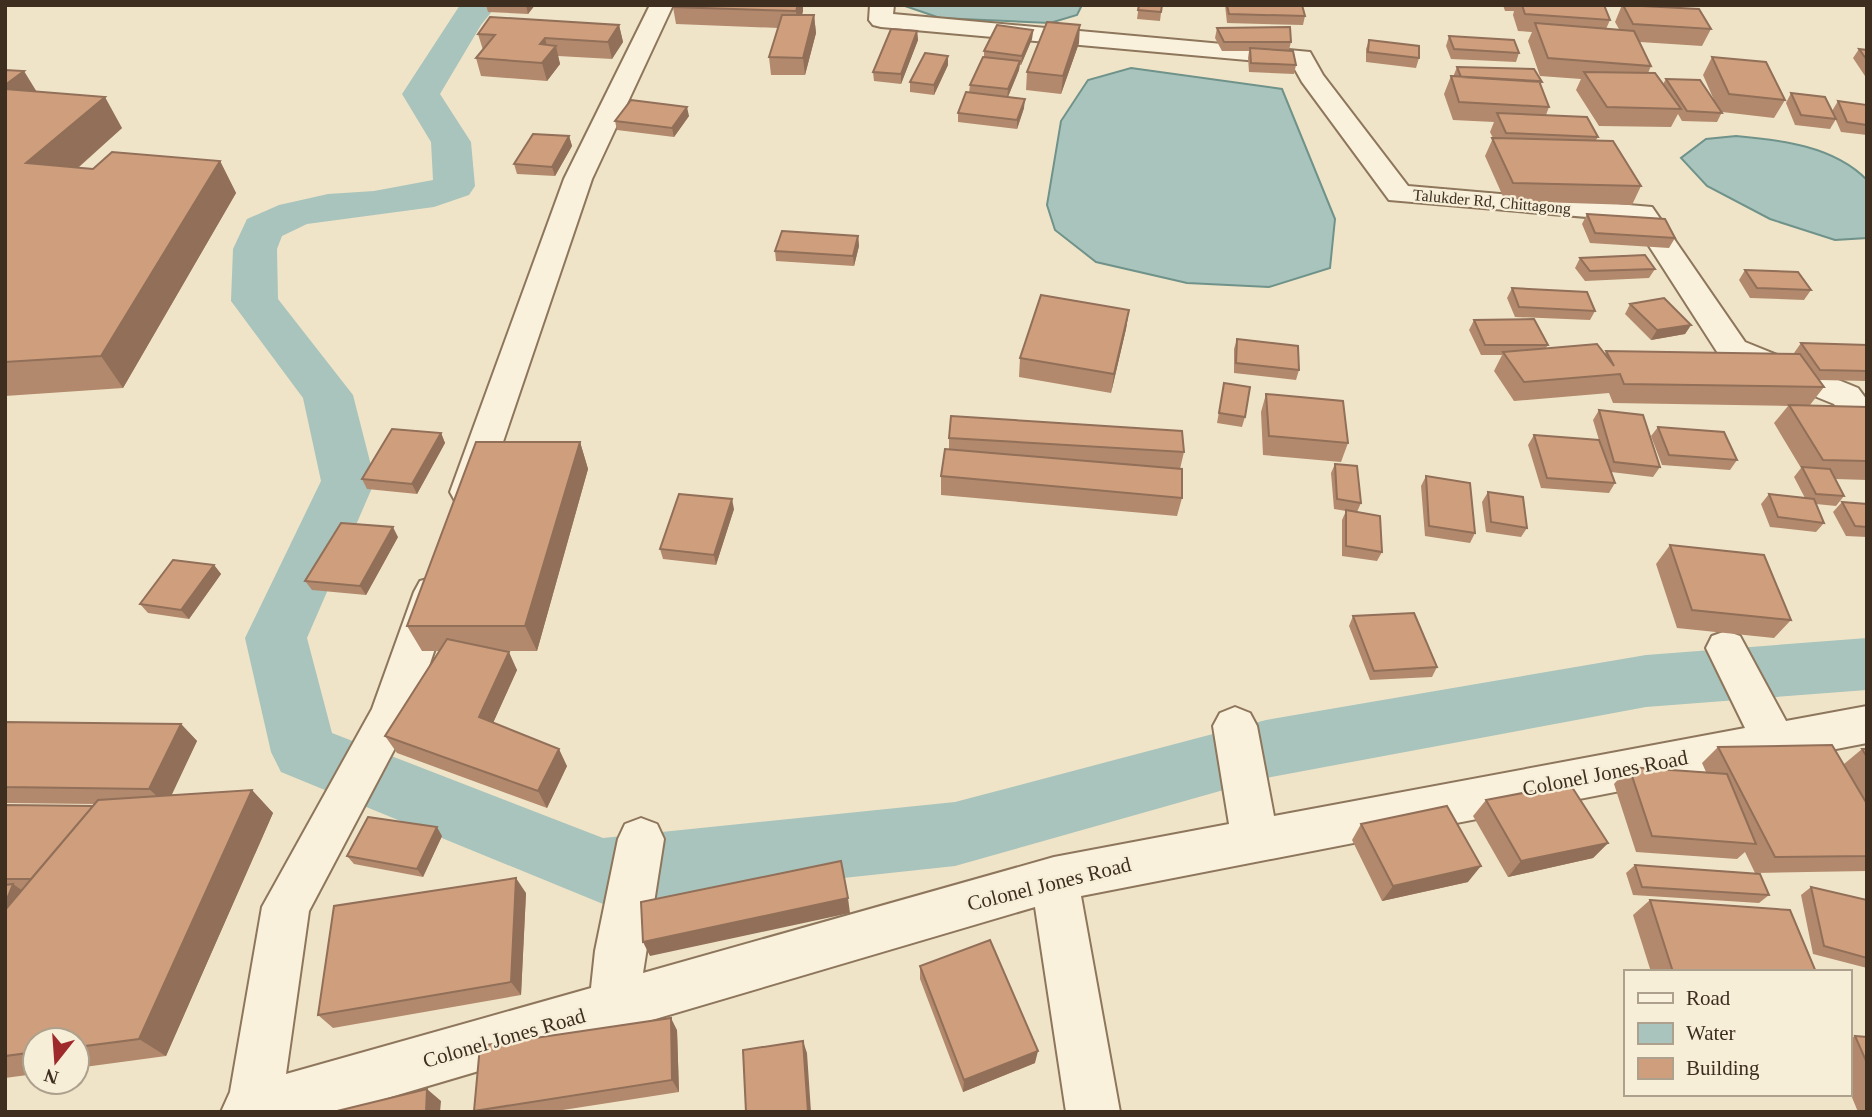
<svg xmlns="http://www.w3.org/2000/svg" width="1872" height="1117" font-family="'Times New Roman',serif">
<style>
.water{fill:#a9c4bc;stroke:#6f938a;stroke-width:2}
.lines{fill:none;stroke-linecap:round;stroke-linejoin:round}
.canal{fill:#a9c4bc;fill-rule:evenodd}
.street-casing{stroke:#8d765c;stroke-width:4}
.street{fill:#faf1dc;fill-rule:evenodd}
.wall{fill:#b2896c}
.shaded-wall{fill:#916f58}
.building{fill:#cf9f7d;stroke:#916f58;stroke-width:2}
.labels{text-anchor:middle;stroke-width:5;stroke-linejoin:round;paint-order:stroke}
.far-street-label{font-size:16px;fill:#3d2e20;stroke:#f7eed8}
.near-street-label{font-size:21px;fill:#3d2e20;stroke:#f7eed8}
</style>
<rect width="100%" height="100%" fill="#f0e4c8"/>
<path class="water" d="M1082 5 1077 15 1050 23 940 18 905 6Z
M1131 68 1282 89 1335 219 1330 268 1269 287 1187 283 1096 262 1055 230 1047 205 1061 121 1088 80Z
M1736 136C1781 140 1834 146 1867 180V238L1835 240 1770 219 1707 186 1681 158 1706 139Z"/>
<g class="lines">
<path class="canal" d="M460 5H497L481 25 440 94 471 142 475 186 469 195 434 207 307 224 282 236 277 249 278 299 353 395 375 481 307 638 332 733 603 838 955 802 1266 720 1646 655 1867 638V690L1646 707 1266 778 955 866 603 904 281 772 271 752 245 638 321 481 303 398 231 301 233 249 247 219 279 205 328 194 374 191 433 180 431 142 402 94Z"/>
<g class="street-casing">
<path id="street" d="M650 5H673L592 179 486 492 481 501 468 505 455 501 450 492 564 179Z
M870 5H894L893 14 1310 52 1323 75 1408 186 1652 207 1745 342 1858 388 1867 400V437L1855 434 1834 404 1721 358 1633 221 1389 200 1302 82 1292 64 881 27 873 25 869 20Z
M434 577 448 581 454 592 413 714 309 911 286 1074 591 988 595 951 618 839 625 824 641 818 657 824 664 839 643 973 1054 857 1229 824 1213 726 1220 713 1235 707 1250 713 1257 726 1274 816 1745 728 1706 648 1712 636 1726 631 1740 636 1786 721 1867 706V743L1081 896 1120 1112H1066L1035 907 340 1112H221L230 1092 262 907 372 709 414 592 420 581Z"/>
</g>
<use href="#street" class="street"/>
</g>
<path class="wall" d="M486 5H535L528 14 488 12Z
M673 5H803V11L802 15H814L816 33 805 75H771L769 57 778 28 676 24 673 7Z
M1139 5H1162L1160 21 1137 19Z
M1225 5H1302L1305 16 1303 25 1227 23Z
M1503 5H1604L1610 20 1606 29H1619L1615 22 1622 5H1637L1711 29 1702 46 1640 42 1651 66 1648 73 1663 84 1666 79 1714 100 1703 75 1712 57 1785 100 1774 118 1722 112 1717 122 1682 121 1678 114 1671 127 1599 126 1576 90 1581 79 1540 76 1528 41 1532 32 1518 31 1513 15 1514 11H1505Z
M619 25 623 42 612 59 558 56 560 64 547 81 481 76 476 58 483 50 478 34Z
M1217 28 1291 42 1289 50 1296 65 1294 74 1249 72 1248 58 1249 51H1222L1215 38Z
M1033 30 1032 39 1021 65H1020L1019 70 1008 97 1024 108 1017 129 958 122V113L969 93 970 85 984 57V51Z
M917 31 918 40 901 84 874 81 873 72Z
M1449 36 1519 53 1516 62 1451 59 1446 46Z
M1369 40 1419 58 1416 68 1366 62V49Z
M1079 43 1061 94 1026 90 1027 72Z
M1859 49 1867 50V79L1853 58Z
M948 65 934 95 910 92V82Z
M1457 67 1542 82 1540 85 1549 107 1546 115 1598 137 1596 140 1641 186 1632 205 1505 201 1485 156 1493 138 1490 132 1494 122 1453 120 1444 94 1451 76 1453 77Z
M5 70 37 92 122 128 78 168 93 169 220 161 236 193 123 388 5 396Z
M1791 93 1836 119 1830 129 1795 125 1786 103Z
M1838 101 1867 105V135L1841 132 1832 111Z
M689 116 674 137 617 130 615 121Z
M569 136 572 146 555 176 517 174 514 164Z
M1587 214 1675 238 1669 248 1590 243 1582 224Z
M858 236 859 246 854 266 776 261 775 251Z
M1580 258 1655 269 1649 278 1585 281 1575 268Z
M1745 270 1811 290 1804 300 1750 298 1739 280Z
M1512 288 1595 311 1590 320 1515 317 1507 298Z
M1630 304 1691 325 1685 334 1651 340 1625 314Z
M1129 310 1126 329 1111 393 1019 377 1020 358Z
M1474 320 1548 345 1546 348 1605 354 1606 351 1795 354 1794 353 1801 343 1867 345V381L1819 380 1824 387 1810 405 1867 407V480L1835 479 1844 496 1836 506 1816 504 1824 523 1816 532 1770 527 1761 504 1769 494 1805 498 1794 477 1801 468 1774 423 1788 406 1613 403 1609 393 1514 401 1494 371 1502 355H1481L1469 330Z
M1237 339 1299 370 1296 380 1234 373V349Z
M1224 383 1245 417 1242 427 1217 423Z
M1266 394 1348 443 1341 462 1263 455 1261 412Z
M1599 410 1660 467 1653 477 1611 472 1615 483 1609 493 1541 488 1528 445 1534 435 1599 440 1593 420Z
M1658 427 1737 460 1730 470 1662 465 1651 436Z
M441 433 445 443 417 494 367 489 362 479Z
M949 438 1184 452 1180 469 1182 498 1177 516 941 495V476L949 449Z
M580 442 588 469 537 651H505L517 670 493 723 567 766 547 808 397 753 385 736 439 651H422L407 626Z
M1335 464 1361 503 1357 512 1382 552 1377 561 1342 556V520L1346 511 1334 509 1331 473Z
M1426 476 1475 533 1470 543 1425 536 1421 486Z
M1488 492 1527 528 1521 537 1486 532 1482 502Z
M1842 502 1867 504V537L1846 536 1833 512Z
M734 509 716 565 663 559 660 549Z
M398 537 366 595 312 590 305 581Z
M1670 545 1791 620 1774 638 1677 628 1656 564Z
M214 565 221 574 189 619 148 613 140 604Z
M1353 616 1437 667 1432 677 1370 680 1349 626Z
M5 722 181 724 197 741 171 795 252 790 273 813 166 1056 77 1068V1040H35V1074L5 1078V805L93 806 94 804 5 803Z
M1718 747 1844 764 1862 749H1867V871L1755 873 1745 852 1737 859 1636 852 1614 784 1629 767 1706 772 1702 763Z
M1486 800 1608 843 1593 858 1508 877 1473 816Z
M1361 824 1468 882 1382 901 1352 840Z
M442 836 423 877 354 864 347 856Z
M1635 865 1769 895 1759 903 1633 895 1626 873Z
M1811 887 1867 900V968L1813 954 1801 895Z
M526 893 521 995 333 1028 318 1015Z
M1650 900 1816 972H1651L1633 915Z
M920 966 1035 1063 963 1092 920 979Z
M677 1030 679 1092 550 1112H476L474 1111Z
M1855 1036 1867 1037V1112H1858L1849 1090V1039Z"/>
<path class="shaded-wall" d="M526 5H535L528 14Z
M798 5H803V11L798 28 796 11Z
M814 15 816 33 805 75 803 58Z
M619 25 623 42 612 59 608 42Z
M1080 25 1079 43 1061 94 1063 76Z
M1033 30 1032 39 1021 65 1022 56Z
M917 31 918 40 901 84V74Z
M545 38 549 54 556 46 560 64 547 81 542 63 540 44Z
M948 56V65L934 95V85Z
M1020 61 1019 70 1007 99 1008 89Z
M24 71 43 102 5 96V85Z
M105 97 122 128 47 195 26 163Z
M1025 99 1024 108 1017 129V120Z
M687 107 689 116 674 137 672 128Z
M569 136 572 146 555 176 552 167Z
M220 161 236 193 123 388 101 356Z
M858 236 859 246 854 266 853 256Z
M1129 310 1126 329 1111 393 1114 374Z
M1691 325 1685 334 1651 340 1657 330Z
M441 433 445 443 417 494 412 484Z
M580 442 588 469 537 651 525 626Z
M732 499 734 509 716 565 714 555Z
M393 527 398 537 366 595 360 586Z
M214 565 221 574 189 619 181 610Z
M509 652 517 670 488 734 479 717Z
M181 724 197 741 167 805 149 789Z
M559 749 567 766 547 808 538 791Z
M252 790 273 813 166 1056 139 1039Z
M437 827 442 836 423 877 417 869Z
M1608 843 1593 858 1508 877 1521 861Z
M1481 866 1468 882 1382 901 1393 886Z
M516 878 526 893 521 995 511 982Z
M13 884 43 905 5 918V904Z
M848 898 850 913 650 956 643 942Z
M671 1018 677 1030 679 1092 672 1080Z
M803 1041 807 1053 811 1112H808Z
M1038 1051 1035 1063 963 1092 964 1080Z
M427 1089 441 1101 440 1112H426Z"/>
<path class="building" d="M673 5H798L796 11 673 7Z
M1139 5H1162L1161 12 1138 10Z
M1227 5H1302L1305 16 1229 14Z
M1522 5H1604L1610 20 1525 14Z
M1623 5 1699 9 1711 29 1633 24Z
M782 15H814L803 58 769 57Z
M490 17 619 25 608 42 545 38 540 44 556 46 542 63 476 58 495 35 478 34Z
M1047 22 1080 25 1063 76 1027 72Z
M1535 23 1634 31 1651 66 1548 58Z
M997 25 1033 30 1022 56 984 51Z
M1290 27 1291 42H1224L1217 28Z
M891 29 917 31 901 74 873 72Z
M1449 36 1514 40 1519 53 1454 49Z
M1369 40 1419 46V58L1368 52Z
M1250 48 1293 51 1296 65 1251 63Z
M1859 49 1867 50V60Z
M925 53 948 56 934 85 910 82Z
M983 57 1020 61 1008 89 970 85Z
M1712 57 1766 62 1785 100 1729 94Z
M1457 67 1534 69 1542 82 1461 77Z
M5 70 24 71 5 85Z
M1584 72 1655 73 1681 109 1607 107Z
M1451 76 1539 81 1549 107 1459 102Z
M1666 79 1700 80 1722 113 1687 111Z
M5 89 105 97 26 163 93 169 112 152 220 161 101 356 5 362Z
M966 92 1025 99 1017 120 958 113Z
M1791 93 1825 97 1836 119 1801 115Z
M631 100 687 107 672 128 615 121Z
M1838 101 1867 105V125L1847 122Z
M1497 113 1587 117 1598 137 1506 133Z
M533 134 569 136 552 167 514 164Z
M1492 138 1613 141 1641 186 1513 183Z
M1587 214 1665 219 1675 238 1595 233Z
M782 231 858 236 853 256 775 251Z
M1645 255 1655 269 1590 271 1580 258Z
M1745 270 1798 272 1811 290 1757 288Z
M1512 288 1587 292 1595 311 1519 307Z
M1041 295 1129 310 1114 374 1020 358Z
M1664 298 1691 325 1657 330 1630 304Z
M1534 319 1548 345H1485L1474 320Z
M1237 339 1298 346 1299 370 1236 363Z
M1801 343 1867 345V371L1820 370Z
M1597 344 1614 366 1606 351 1800 354 1824 387 1624 384 1620 374 1524 382 1503 352Z
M1224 383 1250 387 1245 417 1219 413Z
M1266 394 1343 401 1348 443 1269 436Z
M1789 405 1867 407V461L1823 460Z
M1599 410 1643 415 1660 467 1614 462Z
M951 416 1182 431 1184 452 949 438Z
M1658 427 1724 432 1737 460 1669 455Z
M392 429 441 433 412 484 362 479Z
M1534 435 1599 440 1615 483 1547 478Z
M476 442H580L525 626H407Z
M945 449 1182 469V498L941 476Z
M1335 464 1357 466 1361 503 1337 499Z
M1802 467 1830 469 1844 496 1816 494Z
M1426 476 1470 483 1475 533 1429 526Z
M1488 492 1523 497 1527 528 1491 522Z
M679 494 732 499 714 555 660 549Z
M1769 494 1814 499 1824 523 1778 517Z
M1842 502 1867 504V527L1855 526Z
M1346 510 1380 516 1382 552 1346 546Z
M341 523 393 527 360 586 305 581Z
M1670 545 1764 555 1791 620 1692 610Z
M173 560 214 565 181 610 140 604Z
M1414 613 1437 667 1374 671 1353 616Z
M447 639 509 652 479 717 559 749 538 791 385 736Z
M5 722 181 724 149 789 5 787Z
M1832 745 1867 804V856L1775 857 1718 747Z
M1862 749H1867V757Z
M1629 767 1727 774 1756 844 1652 836Z
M1570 784 1608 843 1521 861 1486 800Z
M252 790 139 1039 77 1047V1040H35V1052L5 1056V910L98 800Z
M5 805 93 806 31 879H5Z
M1447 806 1481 866 1393 886 1361 824Z
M368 817 437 827 417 869 347 856Z
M841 861 848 898 643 942 641 902Z
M1635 865 1760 874 1769 895 1642 887Z
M516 878 511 982 318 1015 334 906Z
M13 884 5 904V885Z
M1811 887 1867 900V958L1824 946Z
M1650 900 1790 910 1816 972H1673Z
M990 940 1038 1051 964 1080 920 966Z
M671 1018 672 1080 474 1111 480 1046Z
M1855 1036 1867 1037V1063Z
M803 1041 808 1112H746L743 1050Z
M427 1089 426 1112H333Z"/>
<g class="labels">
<g class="far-street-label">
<text transform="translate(1492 201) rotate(5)" y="6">Talukder Rd, Chittagong</text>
</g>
<g class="near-street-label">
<text transform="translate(1605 773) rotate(-11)" y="7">Colonel Jones Road</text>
<text transform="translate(1049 884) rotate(-14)" y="7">Colonel Jones Road</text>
<text transform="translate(504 1038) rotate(-16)" y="7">Colonel Jones Road</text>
</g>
</g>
<rect width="1872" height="1117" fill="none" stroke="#3d2e20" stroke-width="14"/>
<rect x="1624" y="970" width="228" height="126" fill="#f7eed8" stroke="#ada18e" stroke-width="2"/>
<rect x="1638" y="993" width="35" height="10" fill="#faf1dc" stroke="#ada18e" stroke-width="2"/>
<text x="1686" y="1005" font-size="21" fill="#3d2e20">Road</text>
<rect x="1638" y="1023" width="35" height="21" fill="#a9c4bc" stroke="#ada18e" stroke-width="2"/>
<text x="1686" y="1040" font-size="21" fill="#3d2e20">Water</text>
<rect x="1638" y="1058" width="35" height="21" fill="#cf9f7d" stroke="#ada18e" stroke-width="2"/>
<text x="1686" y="1075" font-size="21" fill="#3d2e20">Building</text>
<g transform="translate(56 1061) rotate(197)"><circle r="33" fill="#f7eed8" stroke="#ada18e" stroke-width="2"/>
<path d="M0-5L12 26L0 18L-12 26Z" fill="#9e2a2b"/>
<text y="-10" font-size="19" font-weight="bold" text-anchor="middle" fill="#3d2e20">N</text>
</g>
</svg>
